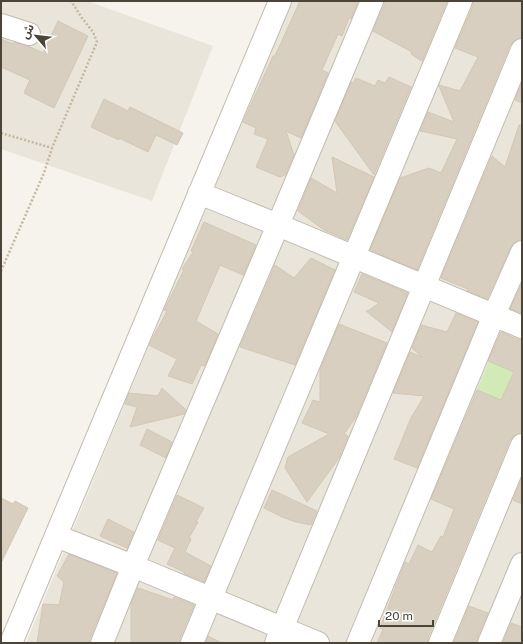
<svg xmlns="http://www.w3.org/2000/svg" width="523" height="644" font-family="'Public Sans','Noto Sans Arabic',sans-serif">
<style>
.residential{fill:#eae5da}
.green{fill:#d2eab5}
.building{fill:#d8cfc1;stroke:#d3c7b4}
.lines{fill:none;stroke-linecap:round;stroke-linejoin:round}
.street-casing{stroke:#c2bbae;stroke-width:24}
.path{stroke:#c4b79f;stroke-width:2.5;stroke-dasharray:2 2;stroke-linecap:butt}
.street{stroke:#fff;stroke-width:22}
</style>
<rect width="100%" height="100%" fill="#f6f3ec"/>
<path class="residential" d="M1 1H87L213 46 152 201 1 149Z
M291 1H522V643H26Z"/>
<path class="green" d="M489 362 514 372 502 400 477 390Z"/>
<path class="building" d="M300 1H358L351 19 349 18 342 36 338 34 322 70 328 73 301 138 286 131 294 155 285 175 280 177 256 167 268 139 254 134 256 128 243 122 273 56H275Z
M384 1H447L422 61 411 54 412 52 373 31 384 6Z
M473 1H522V38L515 40 510 45 481 115 417 270 370 250 400 178 429 168 441 173 457 139 430 133 420 131 428 112 454 122 439 86V85L460 91 478 57 455 48 473 6Z
M58 21 88 36 54 108 24 93 30 80 1 67V39L13 44 14 42 28 46 43 53Z
M389 77 411 87 374 175 335 121 351 82 353 83 356 78 375 86 378 80 385 83Z
M522 83V103L515 100Z
M104 99 128 111 130 107 183 133 177 145 156 135 148 152 119 138V140L91 127Z
M519 125H522V240L515 242 511 247 487 299 467 291 468 289 441 278 492 156 505 167Z
M332 157 374 177 347 240 324 230 298 211 311 178 337 193Z
M204 222 256 245 243 275 220 265 196 321 218 334 205 366 201 365 192 384 168 376 177 359 149 345 167 311 164 310 184 270 182 269 193 252 191 251Z
M311 258 335 270 295 365 240 347 275 265 294 278Z
M362 274 408 293 392 332 366 311H368L379 303 354 292Z
M522 283V313L510 309Z
M456 313 478 322 417 468 394 459 411 418 424 396 393 393 410 352 422 357 412 348 421 325 447 332Z
M339 324 387 343 356 417 344 434 348 436 339 458 307 502 285 468 288 457 329 434 302 423 313 400 320 402V370Z
M501 332 517 339H522V433L515 435 510 440 428 638V643H377L383 630 380 628 405 562 409 564 418 545 432 552 441 536 443 537 454 509 431 499 477 390 501 400 514 372 488 361Z
M162 388 186 410 184 414 130 427 137 407 125 404 129 393 158 396Z
M147 429 172 442 166 458 140 445Z
M522 478V504L513 500Z
M272 490 317 511 311 525 296 522 282 517 264 508Z
M177 495 204 508 196 522H198L189 538 191 539 185 552 211 566 204 582 184 574V572L167 564 175 548 158 540Z
M1 498 13 504 15 501 28 508 1 563Z
M108 519 134 532 127 548 100 536Z
M69 554 117 573 90 638V643H37L43 604 59 605 64 582 57 576Z
M138 588 173 600 174 597 194 605 180 638V643H131V603Z
M469 606 488 613 477 638V643H454Z
M511 623 522 627V643H503Z
M208 636 222 643H206Z"/>
<g class="lines">
<g class="street-casing">
<path id="street" d="M1 25 29 34
M199 193 278 225 522 327
M56 536 133 566 318 643
M11 643 280 1
M102 643 133 566 278 225 372 1
M192 643 461 1
M276 643 522 50
M358 643 494 315 522 252
M440 643 522 445
M489 643 522 564"/>
</g>
<path class="path" d="M1 133 52 148 97 42 93 32 82 18 71 1
M1 271 44 173 52 148"/>
<use href="#street" class="street"/>
</g>
<rect width="523" height="644" fill="none" stroke="#4b4439" stroke-width="4"/>
<g transform="translate(36 36) rotate(298)" stroke="#ffffff" stroke-width="3" paint-order="stroke">
<path d="M0-3L7 15L0 10L-7 15Z" fill="#4b4439"/>
<text y="-6" font-size="11" font-weight="bold" text-anchor="middle" fill="#4b4439">ش</text>
</g>
<path d="M379 620v6h54v-6" fill="none" stroke="#4b4439" stroke-width="2"/>
<text x="385" y="620" font-size="12" fill="#4b4439" stroke="#ffffff" stroke-width="3" paint-order="stroke">20 m</text>
</svg>
